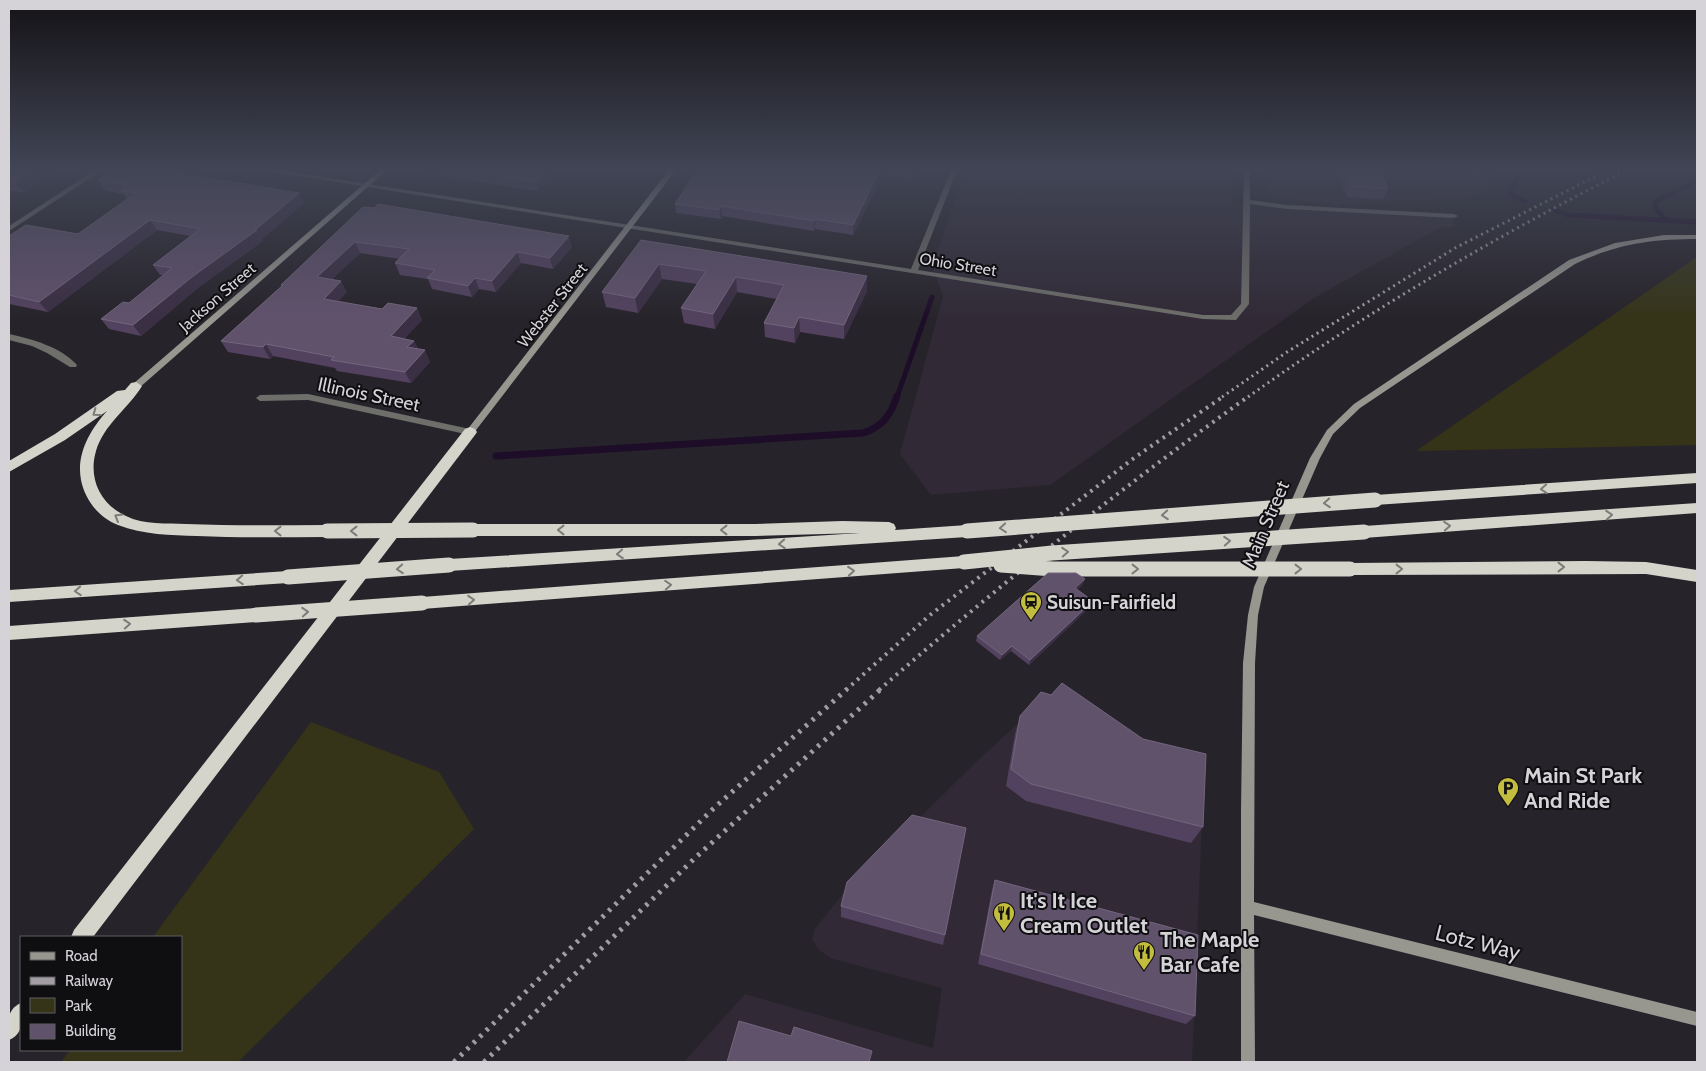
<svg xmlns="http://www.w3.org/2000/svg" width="1706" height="1071" font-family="Cabin,sans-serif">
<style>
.built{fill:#312a36}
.green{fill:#353418}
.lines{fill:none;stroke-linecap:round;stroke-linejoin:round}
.stream-far1{stroke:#1e0d29;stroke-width:5}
.stream{stroke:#1e0d29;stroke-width:7}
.street{fill:#6e6e6a;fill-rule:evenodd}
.secondary{fill:#979790;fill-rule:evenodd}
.highway{fill:#d4d4ca;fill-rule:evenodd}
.rail-far2{stroke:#a19da3;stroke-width:3;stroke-dasharray:2 4;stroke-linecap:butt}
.rail-far1{stroke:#a19da3;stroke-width:4;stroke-dasharray:2.5 5;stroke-linecap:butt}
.rail{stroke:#a19da3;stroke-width:5;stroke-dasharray:3 6;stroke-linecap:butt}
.highway-bridge{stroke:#d4d4ca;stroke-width:15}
.wall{fill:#53425f}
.shaded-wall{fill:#3b2f44}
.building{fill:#61526c;stroke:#73667d}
.oneway{stroke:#7b7b77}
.labels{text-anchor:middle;stroke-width:4;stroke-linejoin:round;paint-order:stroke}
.far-street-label{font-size:16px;fill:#d6d3d8;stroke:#0f0e11}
.street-label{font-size:19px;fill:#d6d3d8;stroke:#0f0e11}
.poi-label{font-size:19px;font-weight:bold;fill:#d6d3d8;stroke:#0f0e11;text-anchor:start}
.near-poi-label{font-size:22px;font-weight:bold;fill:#d6d3d8;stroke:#0f0e11;text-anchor:start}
.near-street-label{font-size:22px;fill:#d6d3d8;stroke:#0f0e11}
</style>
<rect width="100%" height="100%" fill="#27232a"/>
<path class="built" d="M966 170H1233L1232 204 1291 210 1450 215 1455 226 1439 228 1314 298 1050 485 931 495 900 454 943 296 932 266Z
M1265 170H1499L1490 186 1477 195 1462 199 1338 204 1266 197Z
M1045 699 1204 771 1192 1062H684L745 994 933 1048 942 988 830 958 819 950 812 939 815 929 841 896 977 761Z"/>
<path class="green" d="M1697 257V445L1416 451Z
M311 722 439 772 474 829 238 1062H61L70 1050H181V937H153Z"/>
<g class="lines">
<path class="stream-far1" d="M1525 201 1515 197 1510 192 1518 178 1528 170
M1556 211 1569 215 1697 222
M1666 220 1655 208V202L1697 180
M897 397 932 297"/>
<path class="stream" d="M496 456 863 433C883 427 891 414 897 396"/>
<path class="street" d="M95 170H103L9 231V226Z
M260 170H278L911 269 951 170H957L918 270 1203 315H1231L1241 304 1244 170H1250V200L1287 205 1454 214 1458 216 1454 218 1287 209 1250 204 1249 304 1236 320 1203 319Z
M9 334C32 339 61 347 77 365L76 367H70L47 353 32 346 9 340Z
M308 394 470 429 475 432 470 435 308 400 260 401 256 398 260 395Z"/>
<path class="secondary" d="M380 170H387L139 388H133L132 386 133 384Z
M669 170H676L473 434H467L465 432 467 430Z
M1664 235H1697V239C1652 239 1616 244 1575 264L1360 408 1333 434 1320 458 1264 587 1258 615 1255 663 1254 902 1697 1012V1026L1254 915 1255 1062H1241V810L1243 663 1248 615 1254 587 1310 458 1327 430 1354 404 1569 260 1615 243Z"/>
<path class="highway" d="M136 382 142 386C128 409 104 424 96 451 88 478 100 504 126 516 144 525 167 523 186 524 233 526 280 525 327 525L332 527 334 531 332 535 327 537C284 537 240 538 197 536 171 535 143 535 118 525 99 518 85 500 81 480 76 454 90 430 107 411L65 440 9 472V461L55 434 117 391 125 390 131 383Z
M470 427 475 429 477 432 475 435 93 937H71L74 930 465 429Z
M1697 473V483L1375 505 1370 504 1368 500 1370 496 1375 495Z
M1697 503V513L1364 538 1359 536 1357 532 1359 528 1364 526Z
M842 521 889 522 894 524 896 528 895 530 967 525 972 527 974 531 972 535 967 537 449 571 444 569 441 565 444 561 449 559 860 533 755 536H473L468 534 466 530 468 526 473 524H755Z
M964 556 969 558 972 562 969 566 964 568 422 609 416 608 414 603 416 598 422 597Z
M1586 561 1646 562 1697 570V582L1646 574 1350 575 1345 573 1342 569 1345 565 1350 563Z
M288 571 293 573 296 577 293 581 288 583 9 602V590Z
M256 608 262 610 264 615 262 620 256 622 9 640V626Z
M21 1003C22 1018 25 1033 9 1040 8 1025 5 1010 21 1003Z"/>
<path class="rail-far2" d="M1222 397 1287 352 1455 248 1608 170
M1248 397C1368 311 1495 237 1627 170"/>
<path class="rail-far1" d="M846 690 930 615 1134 458 1224 396
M879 690C998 586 1121 488 1249 396"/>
<path class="rail" d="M454 1062 713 809 847 689
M484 1062 695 858 881 689"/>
<path class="highway-bridge" d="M327 531 473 530
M967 531 1375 500
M964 562 1052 553 1364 532
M1001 565 1053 569H1350
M288 577 449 565
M256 615 422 603"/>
</g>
<path class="wall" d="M9 170 24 193 9 190Z
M421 170H558L538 191 422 173Z
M697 170H916L911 179 883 174 853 235 815 229 814 231 722 216 721 219 676 213 675 204Z
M1336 170H1380L1388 189 1383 199 1347 197Z
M1448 170H1488L1484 178Z
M181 174 304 203 262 239 263 241 199 287 141 336 109 329 101 319 129 303 163 275H160L153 265 190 236 157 230 48 312 9 304V236L78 234 127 199 123 194 104 190 98 180Z
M363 207 572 247 553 269 521 263 496 292 479 289 472 297 432 289 428 279 400 275 395 263 400 259 360 253 332 279 347 292 338 301 382 309 417 308 422 320 404 339 414 341 418 349 430 362 411 383 337 371 335 368 273 356 270 359 228 352 221 341 282 286 281 285Z
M641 240 867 276V291L844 339 800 332 795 343 765 337 764 323 777 299 737 292 715 329 684 323 681 308 697 284 662 279 638 313 606 307 602 292Z
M1083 584 1077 590 1093 601 1091 606 1029 665 1011 651 1000 660 976 641 977 636Z
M1020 716 1203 827 1191 843 1026 801 1006 786 1015 734Z
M995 880 1195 1016 1186 1024 978 964 992 890Z
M841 906 945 935 943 945 841 917Z"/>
<path class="shaded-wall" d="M33 170H60L24 193 16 181Z
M548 170H558L538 191 536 182Z
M880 170H883V174L853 235V225Z
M912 170H916L911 179Z
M299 193 304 203 262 239 263 241 199 287 141 336 133 325 192 277Z
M721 206 722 216 721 219 719 210Z
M815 219V229L814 231V221Z
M150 220 157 230 48 312 39 302Z
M569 236 572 247 553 269 550 258Z
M355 242 360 253 323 288 317 277Z
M517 252 521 263 496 292 492 281Z
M659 264 662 279 638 313 635 298Z
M867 276V291L844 339V325Z
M736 277 737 292 715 329 713 314Z
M475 278 479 289 472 297 468 286Z
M341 281 347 292 329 310 324 299Z
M417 308 422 320 396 348 391 336Z
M799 317 800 332 795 343 794 328Z
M414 341 419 352 407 347Z
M266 344 273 356 270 359 263 347Z
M425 350 430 362 411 383 405 372Z
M1085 579 1083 584 1073 593 1075 588Z
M1093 601 1091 606 1029 665 1030 660Z
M1012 646 1011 651 1000 660 1002 655Z"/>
<path class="building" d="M9 170H33L16 181 9 180Z
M113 170H173L180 171 178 173 299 193 255 230H257L192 277 133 325 101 319 123 302 129 303 172 268 153 265 200 229 150 220 39 302 9 295V236L26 225 78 234 136 193 121 191 128 185 98 180Z
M456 170H548L536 182Z
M697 170H880L853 225 815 219 814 221 721 206 719 210 675 204Z
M1345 170H1380L1388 189 1351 186Z
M378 204 569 236 550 258 517 252 492 281 475 278 468 286 427 278 435 270 395 263 409 249 355 242 317 277 341 281 324 299 382 309 388 303 417 308 391 336 414 341 407 347 425 350 405 372 331 360 334 357 266 344 263 347 221 341 283 285H281L363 207 374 208Z
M641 240 867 276 844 325 799 317 794 328 764 323 784 285 736 277 713 314 681 308 706 271 659 264 635 298 602 292Z
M1048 573H1076L1085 579 1075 588 1093 601 1030 660 1012 646 1002 655 977 636Z
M1062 683 1143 739 1206 754 1203 827 1031 784 1011 769 1020 716 1041 692 1051 695Z
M912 815 966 828 945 935 841 906 847 882Z
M995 880 1198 935 1195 1016 981 954Z
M739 1021 791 1036 794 1027 872 1051 869 1062H727Z"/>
<defs><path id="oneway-chevron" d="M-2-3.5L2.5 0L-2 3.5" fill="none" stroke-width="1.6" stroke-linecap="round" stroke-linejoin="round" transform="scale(1.25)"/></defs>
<g class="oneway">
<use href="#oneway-chevron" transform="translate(96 413) rotate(144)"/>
<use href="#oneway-chevron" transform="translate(1544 489) rotate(176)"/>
<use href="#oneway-chevron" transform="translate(1327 503) rotate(176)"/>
<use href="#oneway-chevron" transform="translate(1165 515) rotate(176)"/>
<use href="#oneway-chevron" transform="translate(1609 515) rotate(-4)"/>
<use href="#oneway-chevron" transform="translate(118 517) rotate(-150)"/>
<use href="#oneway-chevron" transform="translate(1447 526) rotate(-4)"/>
<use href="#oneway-chevron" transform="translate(1003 528) rotate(175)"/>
<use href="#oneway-chevron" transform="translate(561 530) rotate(180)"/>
<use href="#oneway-chevron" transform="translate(724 530) rotate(180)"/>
<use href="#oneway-chevron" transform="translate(278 531) rotate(180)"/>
<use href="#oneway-chevron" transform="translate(354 531) rotate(180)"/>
<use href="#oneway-chevron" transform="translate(1227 541) rotate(-4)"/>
<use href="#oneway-chevron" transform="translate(782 544) rotate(176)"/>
<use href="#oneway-chevron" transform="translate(1065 552) rotate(-4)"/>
<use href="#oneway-chevron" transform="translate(620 554) rotate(176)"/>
<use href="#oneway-chevron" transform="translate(1561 567)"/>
<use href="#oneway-chevron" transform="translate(400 569) rotate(176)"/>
<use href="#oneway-chevron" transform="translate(1135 569)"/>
<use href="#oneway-chevron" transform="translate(1298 569)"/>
<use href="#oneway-chevron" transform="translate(1399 569)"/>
<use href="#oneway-chevron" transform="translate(851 571) rotate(-5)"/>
<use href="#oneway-chevron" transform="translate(240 580) rotate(176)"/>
<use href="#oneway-chevron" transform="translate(668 585) rotate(-4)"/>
<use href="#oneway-chevron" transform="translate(78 591) rotate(176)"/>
<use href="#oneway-chevron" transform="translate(471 600) rotate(-4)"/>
<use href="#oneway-chevron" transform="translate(305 612) rotate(-4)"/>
<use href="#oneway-chevron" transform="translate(127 624) rotate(-4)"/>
</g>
<linearGradient id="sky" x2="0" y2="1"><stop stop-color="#151317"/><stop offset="0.53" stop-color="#414555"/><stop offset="1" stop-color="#414555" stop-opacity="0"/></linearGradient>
<rect width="1706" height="320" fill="url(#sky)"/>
<defs>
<g id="station-pin" transform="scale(1.125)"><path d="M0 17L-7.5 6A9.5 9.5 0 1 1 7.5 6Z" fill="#c2bd3f" stroke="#0f0e11"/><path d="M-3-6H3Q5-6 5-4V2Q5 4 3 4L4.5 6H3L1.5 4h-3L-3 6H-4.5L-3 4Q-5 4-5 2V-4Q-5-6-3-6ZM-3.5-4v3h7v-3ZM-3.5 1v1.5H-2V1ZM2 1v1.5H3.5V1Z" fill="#111"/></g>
<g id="parking-pin" transform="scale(1.125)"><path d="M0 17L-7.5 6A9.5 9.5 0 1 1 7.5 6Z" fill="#c2bd3f" stroke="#0f0e11"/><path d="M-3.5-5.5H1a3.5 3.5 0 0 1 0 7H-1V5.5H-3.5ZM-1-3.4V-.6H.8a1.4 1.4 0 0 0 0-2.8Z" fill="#111"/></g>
<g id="restaurant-pin" transform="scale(1.125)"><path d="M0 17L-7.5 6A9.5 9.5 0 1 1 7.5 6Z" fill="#c2bd3f" stroke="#0f0e11"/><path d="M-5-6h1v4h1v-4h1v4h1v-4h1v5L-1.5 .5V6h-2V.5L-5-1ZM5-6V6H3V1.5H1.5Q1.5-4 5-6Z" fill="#111"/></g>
</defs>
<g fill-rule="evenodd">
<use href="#station-pin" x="1031" y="602"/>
<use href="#parking-pin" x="1508" y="788"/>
<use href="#restaurant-pin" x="1004" y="913"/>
<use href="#restaurant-pin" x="1144" y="952"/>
</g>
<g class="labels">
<g class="far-street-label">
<text transform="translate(958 264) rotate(9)" y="6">Ohio Street</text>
<text transform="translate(217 297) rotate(-41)" y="6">Jackson Street</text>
<text transform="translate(552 305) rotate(-52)" y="6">Webster Street</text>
</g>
<g class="street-label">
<text transform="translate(369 394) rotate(12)" y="7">Illinois Street</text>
<text transform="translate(1265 524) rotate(-67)" y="7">Main Street</text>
</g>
<g class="poi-label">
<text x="1047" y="609">Suisun-Fairfield</text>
</g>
<g class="near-poi-label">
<text x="1524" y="783">Main St Park<tspan x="1524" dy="25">And Ride</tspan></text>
<text x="1020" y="908">It's It Ice<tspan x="1020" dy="25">Cream Outlet</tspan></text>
<text x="1160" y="947">The Maple<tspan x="1160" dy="25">Bar Cafe</tspan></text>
</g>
<g class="near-street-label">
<text transform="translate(1478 942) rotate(14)" y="8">Lotz Way</text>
</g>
</g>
<rect width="1706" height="1071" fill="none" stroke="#d6d3d8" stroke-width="20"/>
<rect x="20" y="936" width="162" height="115" fill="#0f0e11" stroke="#5f5d61"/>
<rect x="30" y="952" width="25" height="8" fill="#979790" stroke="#5f5d61"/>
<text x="65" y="961" font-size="15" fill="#d6d3d8">Road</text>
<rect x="30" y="977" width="25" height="8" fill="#a19da3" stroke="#5f5d61"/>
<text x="65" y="986" font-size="15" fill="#d6d3d8">Railway</text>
<rect x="30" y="998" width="25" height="15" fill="#353418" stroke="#5f5d61"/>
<text x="65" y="1011" font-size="15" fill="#d6d3d8">Park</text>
<rect x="30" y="1024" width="25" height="15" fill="#61526c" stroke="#5f5d61"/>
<text x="65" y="1036" font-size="15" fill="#d6d3d8">Building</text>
</svg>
